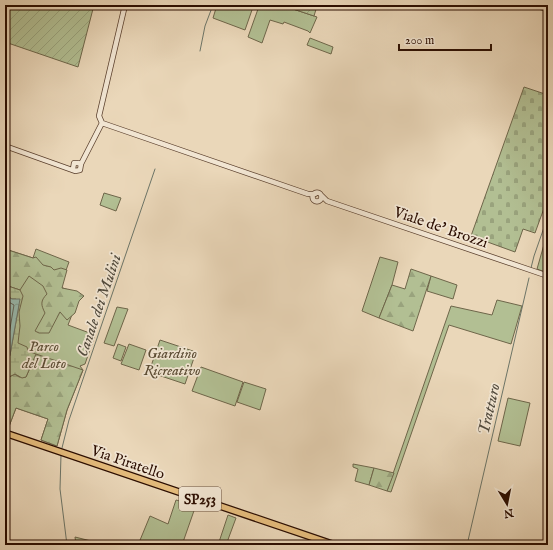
<svg xmlns="http://www.w3.org/2000/svg" width="553" height="550" font-family="'IM FELL English',serif">
<style>
.green{fill:#b2bf93;stroke:#6e664a}
.forest{fill:url(#forest-firs);stroke:#6e664a}
.wetland{fill:url(#wetland-marsh);stroke:#6e664a}
.cemetery{fill:url(#cemetery-stones);stroke:#6e664a}
.garden{fill:url(#garden-furrows);stroke:#6e664a}
.water{fill:url(#water-ripples);stroke:#6c7568}
.lines{fill:none;stroke-linecap:round;stroke-linejoin:round}
.shore{stroke:#626457;stroke-width:1}
.stream{stroke:#6c7568;stroke-width:1}
.tertiary-casing{stroke:#5b402e;stroke-width:6}
.primary-casing{stroke:#2b0d00;stroke-width:8}
.tertiary{stroke:#f1e5d2;stroke-width:4.5}
.primary{stroke:#e5bc7c;stroke-width:5.5}
.labels{text-anchor:middle;stroke-width:3.5;stroke-linejoin:round;paint-order:stroke}
.shield{fill:#f1e5d2;stroke:#664e3f;stroke-width:1}
.shield-label{font-size:14px;font-weight:bold;fill:#2b0d00}
.street-label{font-size:15px;fill:#2b0d00;stroke:#f1e5d2}
.park-label{font-size:15px;font-style:italic;fill:#5a4b33;stroke:#f1e5d2}
.water-label{font-size:16px;font-style:italic;fill:#514a3d;stroke:#f1e5d2}
</style>
<defs>
<pattern id="forest-firs" width="22" height="20" patternUnits="userSpaceOnUse"><rect width="22" height="20" fill="#b2bf93"/><path d="M5 1l3.5 6h-7zM16 11l3.5 6h-7z" fill="#99a37d"/></pattern>
<pattern id="wetland-marsh" width="20" height="14" patternUnits="userSpaceOnUse"><rect width="20" height="14" fill="#b2bf93"/><path d="M1 5h8M5 5V1M11 12h8M15 12V8" fill="none" stroke="#99a37d"/></pattern>
<pattern id="cemetery-stones" width="16" height="16" patternUnits="userSpaceOnUse"><rect width="16" height="16" fill="#b2bf93"/><path d="M2 7V4a2 2 0 0 1 4 0v3zM10 15v-3a2 2 0 0 1 4 0v3z" fill="#99a37d"/></pattern>
<pattern id="garden-furrows" width="10" height="10" patternUnits="userSpaceOnUse"><rect width="10" height="10" fill="#b2bf93"/><path d="M-1 1l2-2M0 10L10 0M9 11l2-2" fill="none" stroke="#99a37d"/></pattern>
<pattern id="water-ripples" width="26" height="14" patternUnits="userSpaceOnUse"><rect width="26" height="14" fill="#98baae"/><path d="M2 4q2-2 4 0t4 0M15 11q2-2 4 0t4 0" fill="none" stroke="#839f94"/></pattern>
</defs>
<rect width="100%" height="100%" fill="#ead7b9"/>
<filter id="stains"><feTurbulence type="fractalNoise" baseFrequency=".005" numOctaves="4"/><feColorMatrix values="0 0 0 0 .2 0 0 0 0 .09 0 0 0 0 .02 0 0 0 .5 -.17"/></filter>
<radialGradient id="worn" r=".72"><stop offset=".6" stop-color="#630" stop-opacity="0"/><stop offset="1" stop-color="#630" stop-opacity=".3"/></radialGradient>
<path class="green" d="M217 5H281L317 17 310 33 308 31 284 22 283 24 270 20 262 43 248 37 258 9 253 7 245 30 213 18Z
M525 5H548V12Z
M310 38 333 47 331 54 307 45Z
M104 193 121 198 116 211 100 205Z
M547 234 548 235V273L537 269Z
M5 249 33 258 36 249 69 262 60 287 80 294 68 325 95 335 85 364 80 366 83 370 67 410 57 446 41 440 48 419 16 408 8 429 5 428Z
M380 257 398 262 392 285 379 318 362 311Z
M431 276 457 285 453 299 427 291Z
M497 300 522 306 511 344 449 325 391 492 387 491 451 306 492 315Z
M117 307 128 309 114 346 104 343Z
M160 340 196 352 185 384 149 372Z
M118 344 126 347 121 361 113 358Z
M129 344 146 350 139 370 121 364Z
M201 367 243 382 235 406 192 391Z
M244 382 266 389 260 410 237 402Z
M508 398 530 403 520 446 498 441Z
M353 464 374 468 369 485 355 481 358 469 353 467Z
M176 500 196 505 182 545H138L150 516 168 524Z
M228 515 236 518 226 545H218Z
M75 537 107 545H76Z"/>
<path class="forest" d="M5 249 33 258 36 257 43 265 51 267 54 270 61 268 67 270 62 288 77 291 84 296 79 301 75 313 67 320 60 312 49 333H39L35 331 45 313C41 305 40 301 47 294L43 286 29 276 20 290 5 285Z
M411 269 431 276 413 331 379 318 392 285 405 289Z
M36 354 83 370 67 410 57 446 41 440 48 419 16 408 8 429 5 428V379L15 374 19 377H26Z
M374 468 394 473 387 491 369 485Z"/>
<path class="wetland" d="M5 285 20 290 23 296 19 312 20 326 18 343 27 347 28 351 36 354 26 377 22 378 15 374 5 379V366L10 355 19 305 16 299H12L5 295Z"/>
<path class="cemetery" d="M524 87 548 95V186L544 196 547 200 535 233 523 229 515 252 471 236Z"/>
<path class="garden" d="M5 5H94L78 67 5 42Z
M281 5H316L317 6 314 16Z"/>
<path class="water" d="M5 295 12 299H20L10 355 5 366Z"/>
<g class="lines">
<path class="shore" d="M5 300 14 305 5 358"/>
<path class="stream" d="M200 51 205 26 213 5
M531 268 534 256 548 216
M62 448 69 420 155 169
M61 455 60 489 67 545
M467 545 529 278"/>
<g class="tertiary-casing">
<path id="tertiary" d="M102 123 308 194H315
M102 123 99 116 125 5
M5 146 75 171 80 170 81 164 78 163H74L73 169
M81 164 102 123
M312.5 197a4.5 4.5 0 1 1 9 0a4.5 4.5 0 1 1-9 0Z
M322 196 327 201 548 276"/>
</g>
<g class="primary-casing">
<path id="primary" d="M5 433 335 545"/>
</g>
<use href="#tertiary" class="tertiary"/>
<use href="#primary" class="primary"/>
</g>
<g class="labels">
<rect class="shield" x="179" y="487" width="42" height="24" rx="3"/>
<g class="shield-label">
<text x="200" y="504">SP253</text>
</g>
<g class="street-label">
<text transform="translate(441 227) rotate(19)" y="5">Viale de' Brozzi</text>
<text transform="translate(128 462) rotate(19)" y="5">Via Piratello</text>
</g>
<g class="park-label">
<text x="44" y="351">Parco<tspan x="44" dy="17">del Loto</tspan></text>
<text x="172" y="358">Giardino<tspan x="172" dy="17">Ricreativo</tspan></text>
</g>
<g class="water-label">
<text transform="translate(98 305) rotate(-71)" y="6">Canale dei Mulini</text>
<text transform="translate(488 409) rotate(-77)" y="6">Tratturo</text>
</g>
</g>
<rect width="553" height="550" fill="none" stroke="#ead7b9" stroke-width="20"/>
<rect x="6" y="6" width="541" height="538" fill="none" stroke="#2b0d00" stroke-width="2"/>
<rect x="10" y="10" width="533" height="530" fill="none" stroke="#2b0d00"/>
<g transform="translate(507 504) rotate(170)" stroke="#f1e5d2" stroke-width="3" paint-order="stroke">
<path d="M0-3L7 15L0 10L-7 15Z" fill="#2b0d00"/>
<text y="-6" font-size="11" font-weight="bold" text-anchor="middle" fill="#2b0d00">N</text>
</g>
<path d="M399 44v6h92v-6" fill="none" stroke="#2b0d00" stroke-width="2"/>
<text x="405" y="44" font-size="12" fill="#2b0d00" stroke="#f1e5d2" stroke-width="3" paint-order="stroke">200 m</text>
<rect width="100%" height="100%" filter="url(#stains)"/>
<rect width="100%" height="100%" fill="url(#worn)"/>
</svg>
